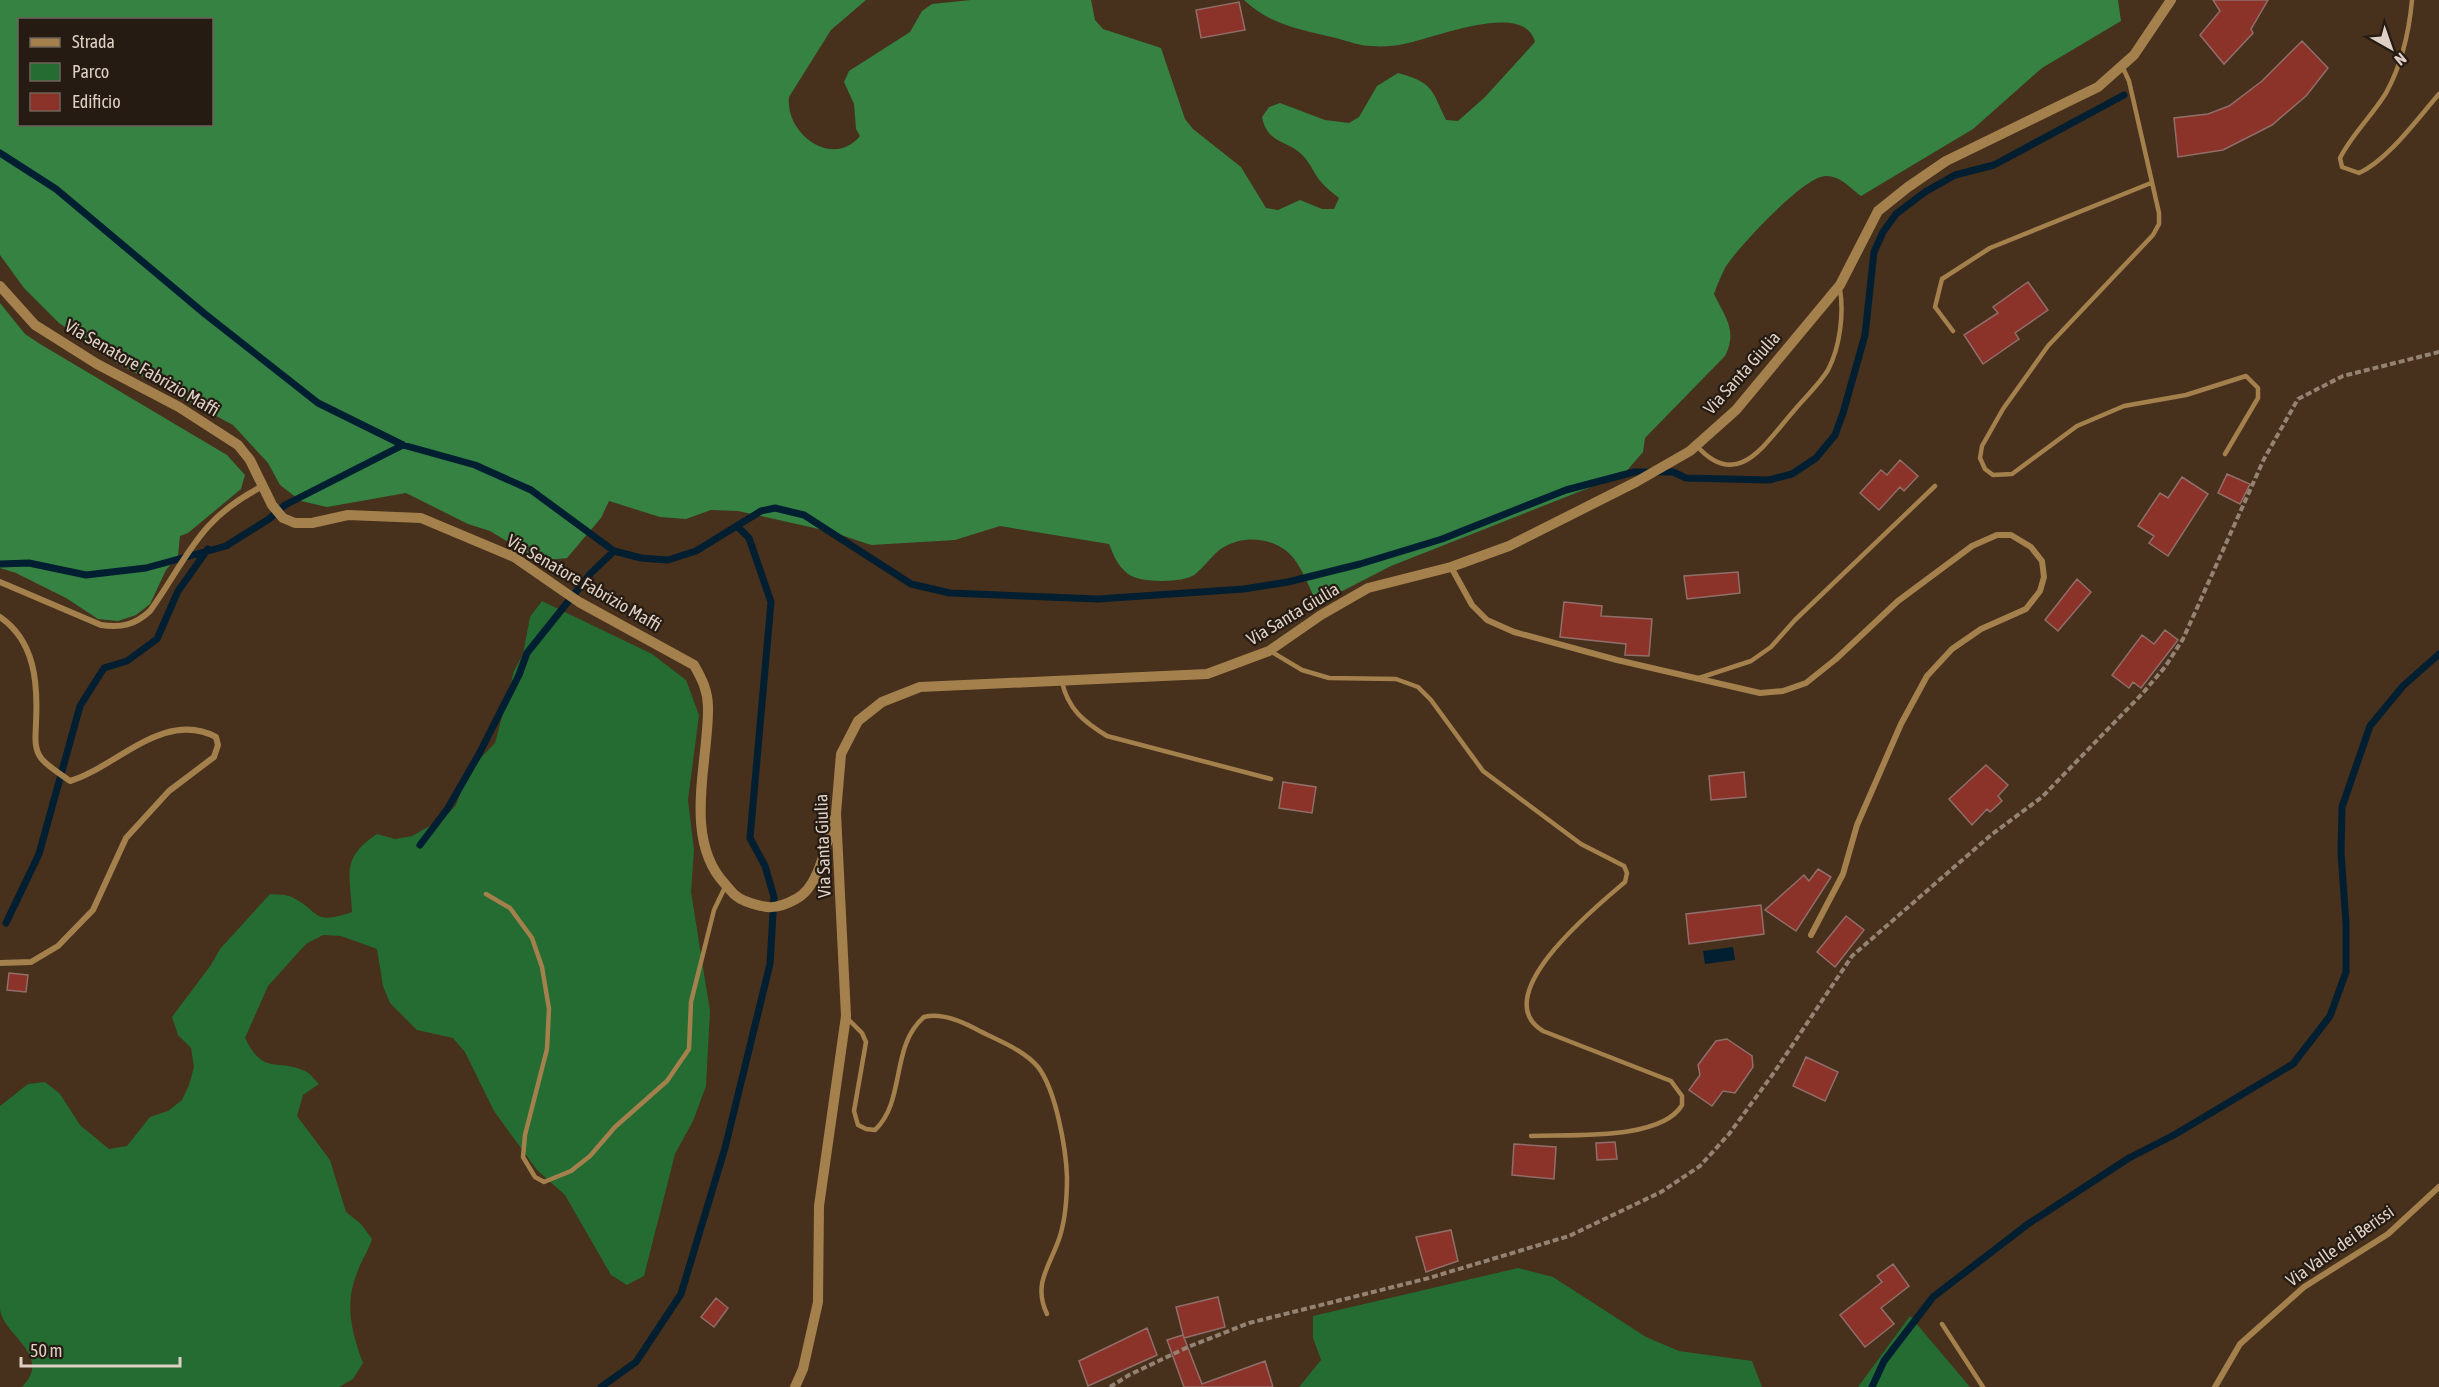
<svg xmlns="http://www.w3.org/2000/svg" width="2439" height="1387" font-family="'Asap Condensed',sans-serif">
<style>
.green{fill:#246c32}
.forest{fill:#358242;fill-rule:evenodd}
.water{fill:#011f31}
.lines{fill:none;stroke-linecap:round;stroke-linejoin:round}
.stream{stroke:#011f31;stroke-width:7}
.building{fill:#8b3229;stroke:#916e69;stroke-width:1.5}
.path{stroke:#948272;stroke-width:4;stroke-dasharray:6 3;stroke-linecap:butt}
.service{stroke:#a4804c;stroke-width:4.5}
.minor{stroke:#a4804c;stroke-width:6}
.tertiary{stroke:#a4804c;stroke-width:10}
.labels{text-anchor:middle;stroke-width:4.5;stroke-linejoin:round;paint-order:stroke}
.street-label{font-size:18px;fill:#ded0c4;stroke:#251b12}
</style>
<rect width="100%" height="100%" fill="#47301c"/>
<path class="green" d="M542 601 652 654 686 680 699 715 688 800 694 850 691 892 710 1011 706 1086 693 1121 675 1154 644 1276 627 1285 611 1275 565 1195 537 1170 494 1111 465 1052 453 1038 417 1030 390 1003 383 986 377 949 341 936 323 935 306 944 268 986 245 1038C264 1076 275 1058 305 1071 310 1073 315 1080 319 1084L303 1095 297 1116 330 1160 346 1212 361 1224 372 1239C368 1252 361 1261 357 1273 344 1305 352 1333 363 1363L353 1379 339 1387H22C54 1354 1 1335 0 1308 0 1241 0 1173 0 1106L28 1084 45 1082 60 1094 80 1125 109 1149 127 1146 150 1117 168 1111 182 1100 189 1085 194 1067 191 1048 178 1035 172 1017 211 965 220 949 270 894C276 895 284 894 289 896 321 909 309 927 352 912 350 873 341 858 377 834L395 839 412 836 444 818 456 805 469 770 495 743 514 671 523 654 530 617Z
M1518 1268 1553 1277 1646 1337 1679 1351 1752 1361 1762 1387H1299L1321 1360 1313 1338V1316Z
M1910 1316 1970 1387H1858Z"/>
<path class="forest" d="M0 0H866L831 30 789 97C785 134 833 169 860 136L856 129 854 104 844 82 849 71 910 32 922 11 932 4 971 0H1091L1095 20 1103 29 1161 48 1185 119 1193 129 1241 167 1266 208 1278 210 1300 200 1322 209H1334L1339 198C1333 193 1326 188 1321 182 1315 175 1311 165 1305 158 1289 139 1268 146 1262 117L1269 107 1280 103 1325 120 1349 123 1359 117 1377 86 1398 73C1433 83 1431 88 1446 120L1458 121 1485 97 1535 42C1525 0 1435 38 1404 44 1395 46 1382 47 1372 46 1360 46 1347 41 1336 38 1302 30 1270 25 1244 0H2118L2121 21 2042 68 1973 129 1861 196C1850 188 1841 176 1826 176 1805 175 1736 249 1725 268 1721 276 1717 285 1714 294 1725 317 1738 331 1725 356L1645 438 1643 452 1624 474 1391 566 1317 604C1311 591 1305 575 1297 563 1282 539 1248 533 1224 547 1213 553 1205 567 1194 575 1183 583 1139 583 1128 574 1117 565 1114 556 1109 544L1000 526 955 540 871 545 832 532 738 511 711 510 686 519 660 517 609 501 601 518 567 558 540 561 490 531 468 524 406 493 327 507 301 501 280 485 268 463 233 425 117 363 59 323 24 288 0 255ZM20 20H212V124H20Z
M0 303 25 334 40 344 227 455 245 475 241 489 188 533 180 536 178 556 166 570 150 604 136 615 118 621 98 619 66 598 16 573 0 568Z"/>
<path class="water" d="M1733 947 1735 960 1705 964 1703 951Z"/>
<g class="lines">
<path class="stream" d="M0 153 56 189 205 314 318 403 403 445 475 465 531 490 614 551 641 558 668 560 696 551 761 511 775 508 804 515 911 584 950 593 1098 599 1244 589 1288 582 1360 564 1442 539 1566 490 1634 472H1673L1686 478 1769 480 1792 474 1816 458 1835 435 1843 413 1865 335 1874 252 1883 232 1896 214 1925 192 1955 175 1994 165 2124 95
M0 564 29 563 86 575 146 568 226 546 269 519 285 505 403 445
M420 845 448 808 479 754 519 675 527 653 591 573 614 551
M6 923 39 854 80 706 104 668 127 661 157 639 178 591 208 549
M601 1387 636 1362 681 1294 725 1148 770 964 774 897 765 866 750 838 771 602 749 538 738 527
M1872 1387 1884 1361 1933 1297 2028 1224 2129 1158 2174 1135 2293 1064 2330 1016 2346 972V924L2341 852 2342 807 2370 726 2403 686 2439 654"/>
</g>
<path class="building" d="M2213 0H2268L2251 29 2253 33 2224 64 2200 35 2220 11Z
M1239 2 1245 30 1201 38 1196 10Z
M2302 41 2328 68 2306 96 2272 125 2223 150 2178 157 2174 118 2208 114 2229 106 2262 81Z
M2028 282 2048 310 2015 333 2019 339 1983 364 1964 335 1998 313 1993 307Z
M1900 460 1918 476 1904 491 1900 487 1879 510 1860 493 1881 470 1887 475Z
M2227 474 2250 484 2240 504 2218 493Z
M2182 477 2208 494 2168 556 2149 543 2154 536 2138 526 2160 493 2168 498Z
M1738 572 1740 593 1687 599 1684 576Z
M2077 579 2091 592 2058 631 2045 620Z
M1564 602 1602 606 1601 616 1652 619 1649 656 1625 655 1626 644 1560 637Z
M2165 630 2178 640 2141 688 2133 682 2129 688 2112 675 2142 635 2154 644Z
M1986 765 2008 785 1998 796 2002 801 1990 812 1987 809 1972 825 1949 799Z
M1744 772 1746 797 1711 800 1709 776Z
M1283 782 1316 787 1312 813 1279 808Z
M1818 869 1831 877 1796 931 1765 910 1804 875 1809 881Z
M1761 905 1764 934 1689 944 1686 914Z
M1846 916 1864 930 1835 967 1817 952Z
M9 973 28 975 26 992 7 990Z
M1727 1039 1752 1056 1753 1067 1735 1093 1723 1091 1712 1106 1689 1090 1700 1075 1698 1065 1716 1041Z
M1806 1057 1838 1072 1825 1101 1793 1086Z
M1615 1142 1617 1159 1597 1160 1596 1143Z
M1514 1144 1556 1147 1554 1179 1512 1175Z
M1451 1230 1458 1261 1426 1272 1416 1237Z
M1893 1264 1909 1286 1881 1308 1894 1324 1865 1347 1840 1315 1882 1282 1877 1276Z
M1218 1297 1225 1327 1184 1338 1176 1307Z
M716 1298 728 1308 714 1327 701 1317Z
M1147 1328 1157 1355 1088 1386 1079 1361Z
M1183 1335 1202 1384 1265 1361 1273 1387H1184L1167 1340Z"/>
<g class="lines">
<path class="path" d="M1110 1387 1129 1375 1188 1347 1249 1323 1429 1278 1569 1236 1661 1192 1700 1166 1729 1134 1773 1074 1852 956 1991 835 2042 797 2142 694 2165 667 2183 639 2264 459 2298 399 2343 376 2439 352"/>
<path class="service" d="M2412 0C2409 33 2402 64 2386 93 2372 116 2352 134 2340 158L2342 167 2359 173C2388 160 2418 118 2439 94
M2123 68 2129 81 2159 213V224L2153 235 2048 346 2003 409 1982 446 1980 458 1985 469 1993 475 2012 474 2077 426 2124 406 2186 395 2246 376 2258 388V398L2225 454
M1953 331 1935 307 1942 279 1990 248 2151 183
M1696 445C1737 492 1764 445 1792 413 1803 399 1819 385 1828 370 1840 347 1844 314 1840 289
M1270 651 1302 670 1329 678 1396 679 1418 687 1431 700 1483 771 1581 844 1624 866 1627 873 1625 882C1598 905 1485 996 1543 1031L1671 1081 1682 1096V1105C1661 1141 1569 1134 1531 1136
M1696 679 1751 661 1771 647 1795 620 1935 486
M1062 682C1068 709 1084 722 1107 736L1271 779
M486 894 510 908 532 938 542 967 549 1009 547 1049 525 1135 523 1157 535 1177 544 1182 571 1171 590 1156 615 1127 667 1081 689 1049 691 1002 714 910 726 885
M847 1018 862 1033 866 1042 854 1111 858 1125 866 1129 875 1130C906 1101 890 1046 924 1017 941 1012 961 1021 976 1029 996 1040 1023 1049 1038 1067 1056 1090 1066 1149 1067 1177 1067 1195 1065 1220 1060 1236 1051 1265 1032 1283 1047 1314
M1942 1324 1983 1387"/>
<path class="minor" d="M1451 567 1472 605 1487 620 1514 632 1617 660 1760 693 1783 691 1806 683 1836 659 1898 601 1972 546 1997 535H2011L2031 547 2042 561 2044 577 2040 591 2026 609 1981 629 1952 649 1927 676 1901 724 1857 825 1843 874 1811 935
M0 582 101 625C121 628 135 625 150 611 189 556 198 519 263 486
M0 617C35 641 38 683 36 722 36 734 33 747 41 758 48 767 61 774 70 781 115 768 164 709 216 737L218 745 214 757 169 791 126 838 93 910 58 946 31 962 0 963
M2215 1387 2240 1344 2304 1287 2388 1234 2439 1187"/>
<path class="tertiary" d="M0 286 35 325 97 364 179 407 238 445 250 460 272 505 283 518 295 523H312L348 515 421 518 514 557 579 602 694 665C702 679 708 691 708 707 709 761 682 838 725 884 731 891 736 898 745 901 766 909 776 910 796 899 820 887 826 842 834 819
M795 1387 803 1369 818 1302 819 1206 846 1016 836 813 841 754 858 721 882 702 920 687 1207 674 1269 651 1321 615 1368 588 1451 567 1509 546 1636 482 1690 451 1736 410 1840 285 1878 211 1908 187 1946 161 2098 87 2134 55 2171 0"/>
</g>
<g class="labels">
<g class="street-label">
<text transform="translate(142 368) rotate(30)" y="6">Via Senatore Fabrizio Maffi</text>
<text transform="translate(1742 373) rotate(-48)" y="6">Via Santa Giulia</text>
<text transform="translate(584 583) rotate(30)" y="6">Via Senatore Fabrizio Maffi</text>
<text transform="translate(1293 614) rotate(-31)" y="6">Via Santa Giulia</text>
<text transform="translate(823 846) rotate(-92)" y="6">Via Santa Giulia</text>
<text transform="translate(2340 1246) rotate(-35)" y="6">Via Valle dei Berissi</text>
</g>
</g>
<rect x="18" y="18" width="195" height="108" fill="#251b12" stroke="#6f6359" stroke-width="1.5"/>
<rect x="30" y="38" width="30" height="9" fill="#a4804c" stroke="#6f6359" stroke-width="1.5"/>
<text x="72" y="48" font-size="18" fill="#ded0c4">Strada</text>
<rect x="30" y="63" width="30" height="18" fill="#246c32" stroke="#6f6359" stroke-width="1.5"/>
<text x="72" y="78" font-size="18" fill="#ded0c4">Parco</text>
<rect x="30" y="93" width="30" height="18" fill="#8b3229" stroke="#6f6359" stroke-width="1.5"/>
<text x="72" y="108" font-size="18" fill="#ded0c4">Edificio</text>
<g transform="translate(2391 48) rotate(140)" stroke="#251b12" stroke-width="4.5" paint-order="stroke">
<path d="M0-4.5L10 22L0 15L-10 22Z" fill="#ded0c4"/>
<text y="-9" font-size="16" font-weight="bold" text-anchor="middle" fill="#ded0c4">N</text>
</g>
<path d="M21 1357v9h159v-9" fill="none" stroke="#ded0c4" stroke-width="3"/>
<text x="30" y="1357" font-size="18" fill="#ded0c4" stroke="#251b12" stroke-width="4.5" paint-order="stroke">50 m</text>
</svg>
